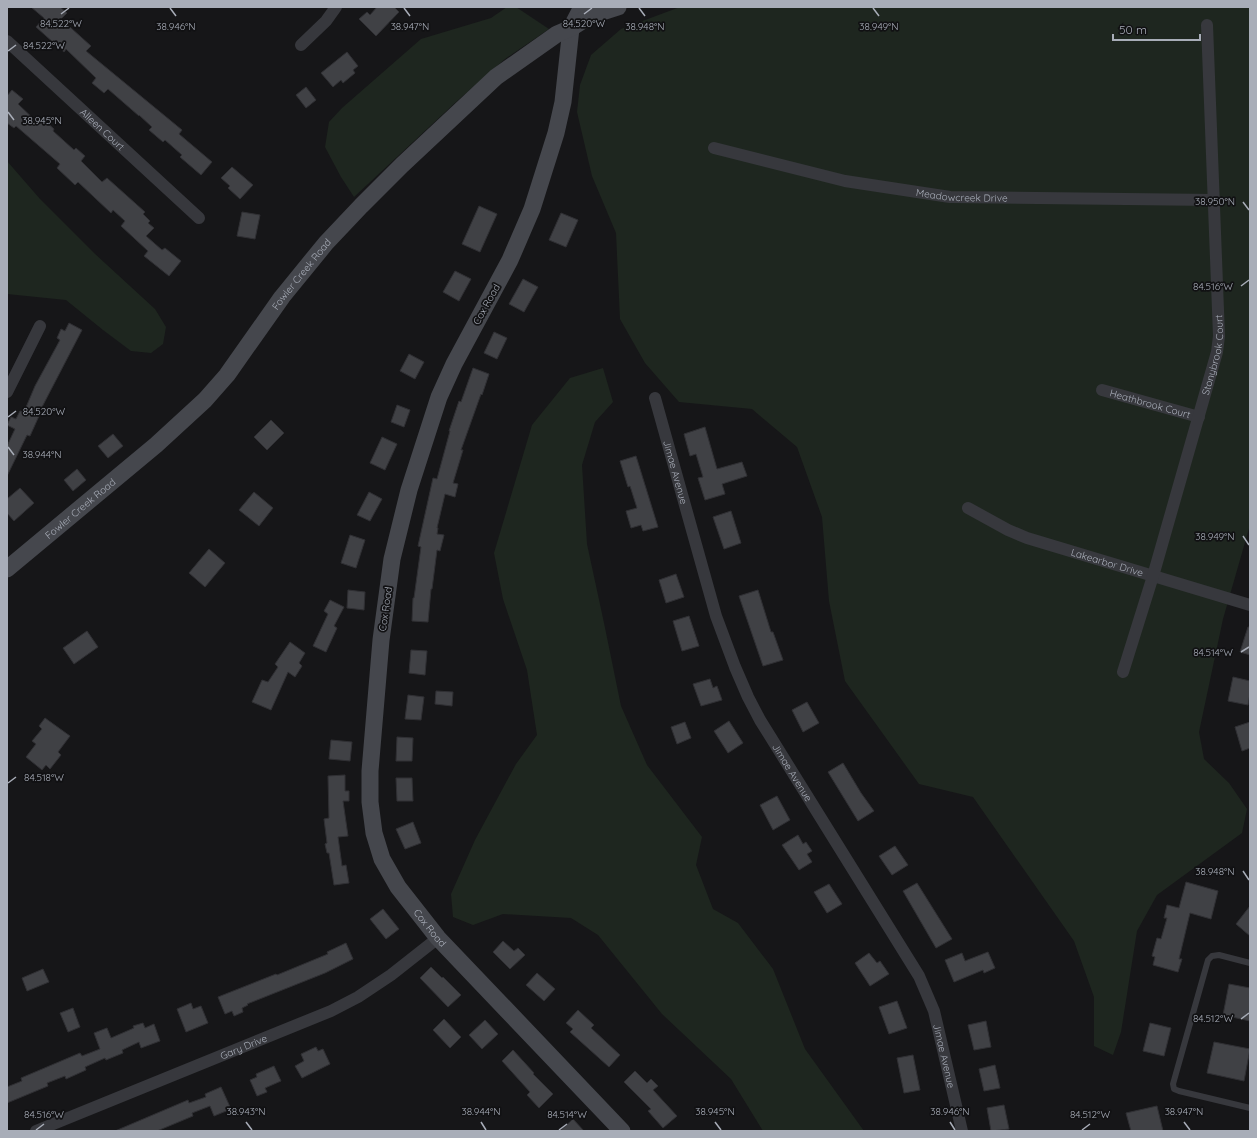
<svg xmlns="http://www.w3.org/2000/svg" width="1257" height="1138" font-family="Quicksand,sans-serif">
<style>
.green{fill:#1e261f}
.building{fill:#404145;stroke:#303034}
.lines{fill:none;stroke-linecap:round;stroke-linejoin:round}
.lane{stroke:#37383d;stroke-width:6}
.street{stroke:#37383d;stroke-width:12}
.secondary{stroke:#45474d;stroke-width:17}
.ticks{fill:none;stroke:#a8adb8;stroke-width:1.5}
.labels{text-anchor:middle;stroke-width:3.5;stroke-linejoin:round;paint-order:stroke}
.street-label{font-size:10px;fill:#a8adb8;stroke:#111113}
.ticks-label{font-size:10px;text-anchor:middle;fill:#a8adb8;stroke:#111113;stroke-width:3.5;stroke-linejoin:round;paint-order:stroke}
</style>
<rect width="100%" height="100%" fill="#161618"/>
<path class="green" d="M507 7H516L549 29 505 59 456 102 354 197 341 177 325 147 329 122 342 108 421 39 491 18Z
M680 7H1250V525L1223 619 1199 732 1204 759 1229 783 1247 809 1242 833 1157 895 1137 931 1121 1032 1113 1055 1094 1046V997L1074 941 973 797 919 784 845 681 829 601 822 517 797 447 752 409 679 402 645 363 620 319 616 233 592 176 577 112 580 85 591 55 621 29Z
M7 161 40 199 94 253 155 309 166 327 163 344 151 353 131 351 103 330 66 300 7 294Z
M603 368 613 402 595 422 582 465 587 544 604 623 621 706 647 765 702 837 696 865 713 909 738 923 773 969 805 1049 864 1131H763L731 1079 662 1014 598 935 571 918 503 914 473 925 453 917 451 894 475 840 516 764 537 735 527 670 503 599 494 553 532 425 570 378Z"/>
<path class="building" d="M31 7H60L67 13 61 19 91 46 86 51 182 130 179 134 212 162 201 175 180 157 182 155 165 140 163 142 149 130 152 127 139 115V116L108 89 104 93 92 83 96 78 66 49 64 52 36 27 44 18Z
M377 7H394L399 12 376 36 359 19 367 12 370 15Z
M347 52 358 66 353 70 355 73 343 83 341 80 333 87 321 73Z
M306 87 316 100 306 108 296 95Z
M12 90 23 99 18 104 39 124 43 119 54 129 53 131 74 150 76 148 85 156 81 161 102 182 107 178 145 212 143 214 150 221 148 223 154 228 146 236 162 250 165 248 181 261 169 276 144 256 148 251 121 226 125 221 113 210 111 213 78 182 75 185 57 168 60 164 16 126 14 128 7 123V96Z
M232 167 253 185 240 199 228 188 230 186 221 178Z
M479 206 497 214 480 252 462 244Z
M242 212 260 215 255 239 237 236Z
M561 213 578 220 566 247 549 240Z
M455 271 471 279 459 301 443 292Z
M523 279 538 287 524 312 509 304Z
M69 323 82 330 42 407H43L30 436 27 435 7 476V446L15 429 7 425 11 417 16 419 20 411 24 412 35 386 60 340 57 338 61 329 65 331Z
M494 332 507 338 497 359 484 353Z
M409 354 424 362 415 379 400 371Z
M473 368 489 374 482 395 481 394 461 450H463L453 483 458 484 455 497 445 494 437 528H438L437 534 444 535 440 551 437 550 432 589H431L428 622 412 621 413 598H414L421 547 418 546 433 478 437 479 450 431H449L459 401 461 402Z
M397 405 410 410 404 427 391 422Z
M271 420 284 433 267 450 254 437Z
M705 427 717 469 742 462 747 476 722 484 725 494 705 500 698 478 703 477 696 454 690 456 684 434Z
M113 434 123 446 108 458 98 446Z
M382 437 397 444 385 470 370 463Z
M636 456 658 527 643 531 641 525 631 528 626 511 637 508 630 486 628 487 620 461Z
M77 469 86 480 73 491 64 480Z
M20 488 34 503 14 521 7 513V499Z
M254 492 273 508 259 526 239 510Z
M369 492 382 499 370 521 357 515Z
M731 511 741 543 724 549 713 517Z
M350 535 365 540 356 568 341 563Z
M209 549 225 563 205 587 189 573Z
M676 574 684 597 666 603 659 580Z
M348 590 365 592 364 610 347 608Z
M758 590 771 632H773L783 660 763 666 739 596Z
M330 600 344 607 334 626 337 628 326 652 313 646 328 614 324 611Z
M689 616 699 646 682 651 673 621Z
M1248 627H1250V655L1240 652Z
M87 631 98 647 74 664 63 648Z
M290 642 305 653 299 663 302 666 295 677 288 672 271 710 252 702 262 680 268 682 278 667 275 664Z
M411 650 427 651 425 675 409 673Z
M1233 677 1250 681V694L1248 705 1228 701Z
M710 679 713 688 717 686 722 700 701 706 693 684Z
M436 691 453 692 452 706 435 704Z
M408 695 424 697 421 720 405 719Z
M807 702 819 723 803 732 792 710Z
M45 718 70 736 58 752 61 755 50 769 46 765 42 770 26 757 36 744 32 741 42 729 39 726Z
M729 721 743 743 728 753 714 731Z
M685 722 691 738 677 744 671 727Z
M1250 722V748L1242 751 1235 727Z
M397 737 413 738 412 761H396Z
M331 740 352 742 350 761 329 759Z
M843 763 861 793 874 811 858 821 828 772Z
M345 775V791H349V801H343L348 836 338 837 342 866 346 865 349 883 334 885 329 853H327L325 844 327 843 324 819 329 818 328 776Z
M396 778H412L413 801H397Z
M777 796 790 820 773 830 760 805Z
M413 822 421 843 405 849 396 829Z
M798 835 803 844 806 842 812 851 807 854 812 862 799 870 782 845Z
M895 846 908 865 892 875 879 856Z
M1186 882 1218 891 1211 919 1190 913 1179 959H1182L1178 972 1153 965 1155 957 1152 956 1157 938 1161 939 1167 918H1164L1167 905 1179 908Z
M917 883 952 939 936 948 903 891Z
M829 884 842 904 827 913 814 892Z
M1250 906V936L1236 924Z
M383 909 399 929 386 939 370 919Z
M503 941 514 951 518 948 525 955 510 969 493 952Z
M346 943 353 959 325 973 247 1004 248 1005 242 1008 243 1012 234 1016 232 1011 225 1014 218 997 276 974 277 975 328 954 327 952Z
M988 952 995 968 984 973 983 970 954 982 945 960 962 953 965 961Z
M869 953 877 963 880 961 889 974 870 986 855 963Z
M431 967 442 978 443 977 461 995 448 1007 420 978Z
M43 969 49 982 27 991 22 978Z
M537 973 555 989 544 1001 526 985Z
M1229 984 1250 988V1021L1223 1015Z
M897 1001 907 1028 889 1034 879 1007Z
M191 1003 193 1009 201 1006 208 1023 186 1032 177 1009Z
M73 1008 80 1027 68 1032 60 1013Z
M578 1010 594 1025 591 1028 620 1055 609 1067 570 1032 573 1029 566 1023Z
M444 1019 461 1037 450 1048 433 1030Z
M485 1020 498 1034 482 1049 469 1035Z
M986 1021 991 1047 974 1050 968 1025Z
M143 1023 145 1028 154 1024 160 1041 141 1048 139 1042 122 1050 123 1053 106 1060 105 1058 85 1067 86 1070 66 1079 65 1076 47 1083 48 1086 7 1103V1087L22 1081 21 1078 80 1053 82 1056 100 1049 94 1033 107 1028 111 1038 134 1028 133 1026Z
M1150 1023 1171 1028 1164 1056 1143 1051Z
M1214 1042 1250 1049 1244 1081 1207 1073Z
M316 1047 318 1051 323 1049 330 1064 302 1078 295 1066 304 1061 301 1054Z
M513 1050 534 1073 533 1074 553 1094 539 1108 527 1095 530 1092 502 1061Z
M913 1055 920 1090 904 1093 897 1058Z
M995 1065 1000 1088 984 1091 979 1069Z
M274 1066 281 1081 265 1088 267 1092 257 1096 250 1080 257 1077 256 1074Z
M635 1071 647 1083 651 1079 658 1086 653 1090 677 1116 663 1128 648 1111 651 1109 624 1082Z
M221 1087 231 1109 214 1116 210 1106 192 1113 193 1116 157 1131H115L188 1100 189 1103 206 1097 205 1094Z
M1004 1105 1009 1129 991 1131 987 1108Z
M1157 1106 1163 1131H1131L1126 1113Z
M573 1119 584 1131H560Z"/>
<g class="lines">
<path class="lane" d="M1250 963 1219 955 1212 956 1208 960 1173 1084 1174 1089 1179 1091 1250 1108"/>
<g class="street">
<path id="s1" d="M7 41 199 218"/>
<path d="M301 45 326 21 336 7"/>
<path id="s2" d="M714 148 845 181 950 197 1214 200"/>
<path id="s3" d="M1102 390 1199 417"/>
<path d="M7 392 40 326"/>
<path id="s4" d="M655 398 716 616 735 667 748 697 760 720 919 976 934 1011 962 1131"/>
<path id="s5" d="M968 508 1008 530 1027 538 1250 605"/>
<path id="s6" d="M1123 672 1153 576 1217 352 1219 336 1207 25"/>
<path id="s7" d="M36 1131 331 1011 358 997 391 975 438 938"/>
</g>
<g class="secondary">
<path id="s8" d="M582 7 571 28 563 102 556 133 532 209 510 260 454 364 439 397 409 490 392 559 381 640 370 771V802L374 833 382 859 398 887 438 938 622 1131"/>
<path id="s9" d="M7 569 156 445 205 400 227 375 282 297 326 243 361 206 402 165 496 77 557 34 571 28 590 16 618 7"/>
</g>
</g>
<path class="ticks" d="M170 8 176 16M404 8 410 16M639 8 645 16M873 8 879 16M61 14 69 8M584 14 592 8M8 51 16 45M8 112 14 120M1243 202 1249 210M1241 286 1249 280M8 417 16 411M8 447 14 455M1243 536 1249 545M1241 652 1249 647M8 783 16 777M1243 871 1249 880M1241 1019 1249 1013M246 1122 252 1130M481 1122 486 1130M715 1122 721 1130M950 1122 955 1130M1184 1122 1190 1130M36 1130 44 1124M559 1130 567 1124M1082 1130 1090 1124"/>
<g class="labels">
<g class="street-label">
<text dy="4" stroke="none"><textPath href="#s1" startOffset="130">Alleen Court</textPath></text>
<text dy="4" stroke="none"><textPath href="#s2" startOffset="253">Meadowcreek Drive</textPath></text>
<text dy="4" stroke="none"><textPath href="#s9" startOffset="419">Fowler Creek Road</textPath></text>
<text transform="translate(486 304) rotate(-61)" y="4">Cox Road</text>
<text dy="4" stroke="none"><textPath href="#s6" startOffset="330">Stonybrook Court</textPath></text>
<text dy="4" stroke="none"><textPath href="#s3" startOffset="50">Heathbrook Court</textPath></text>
<text dy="4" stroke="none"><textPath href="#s4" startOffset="77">Jimae Avenue</textPath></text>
<text dy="4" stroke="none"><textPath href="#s9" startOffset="95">Fowler Creek Road</textPath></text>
<text dy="4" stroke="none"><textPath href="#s5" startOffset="150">Lakearbor Drive</textPath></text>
<text transform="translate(385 609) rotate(-82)" y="4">Cox Road</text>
<text dy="4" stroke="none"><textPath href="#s4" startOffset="401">Jimae Avenue</textPath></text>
<text dy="4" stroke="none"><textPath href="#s8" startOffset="975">Cox Road</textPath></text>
<text dy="4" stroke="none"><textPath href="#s7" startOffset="224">Gary Drive</textPath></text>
<text dy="4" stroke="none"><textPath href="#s4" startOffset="725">Jimae Avenue</textPath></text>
</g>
</g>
<g class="ticks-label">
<text x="61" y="27">84.522°W</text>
<text x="584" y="27">84.520°W</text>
<text x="176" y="30">38.946°N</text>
<text x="410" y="30">38.947°N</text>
<text x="645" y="30">38.948°N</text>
<text x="879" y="30">38.949°N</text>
<text x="44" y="49">84.522°W</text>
<text x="42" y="124">38.945°N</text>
<text x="1215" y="205">38.950°N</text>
<text x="1213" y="290">84.516°W</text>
<text x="44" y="415">84.520°W</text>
<text x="42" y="458">38.944°N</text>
<text x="1215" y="540">38.949°N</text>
<text x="1213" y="656">84.514°W</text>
<text x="44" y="781">84.518°W</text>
<text x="1215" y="875">38.948°N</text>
<text x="1213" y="1022">84.512°W</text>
<text x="246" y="1115">38.943°N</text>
<text x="481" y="1115">38.944°N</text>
<text x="715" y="1115">38.945°N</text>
<text x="950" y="1115">38.946°N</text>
<text x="1184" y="1115">38.947°N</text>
<text x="44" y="1118">84.516°W</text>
<text x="567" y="1118">84.514°W</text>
<text x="1090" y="1118">84.512°W</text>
</g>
<rect width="1257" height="1138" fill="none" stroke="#a8adb8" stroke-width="16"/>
<path d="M1113 34v6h87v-6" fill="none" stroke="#a8adb8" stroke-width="2"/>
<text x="1119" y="34" font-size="12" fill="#a8adb8" stroke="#111113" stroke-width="3" paint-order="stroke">50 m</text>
</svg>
